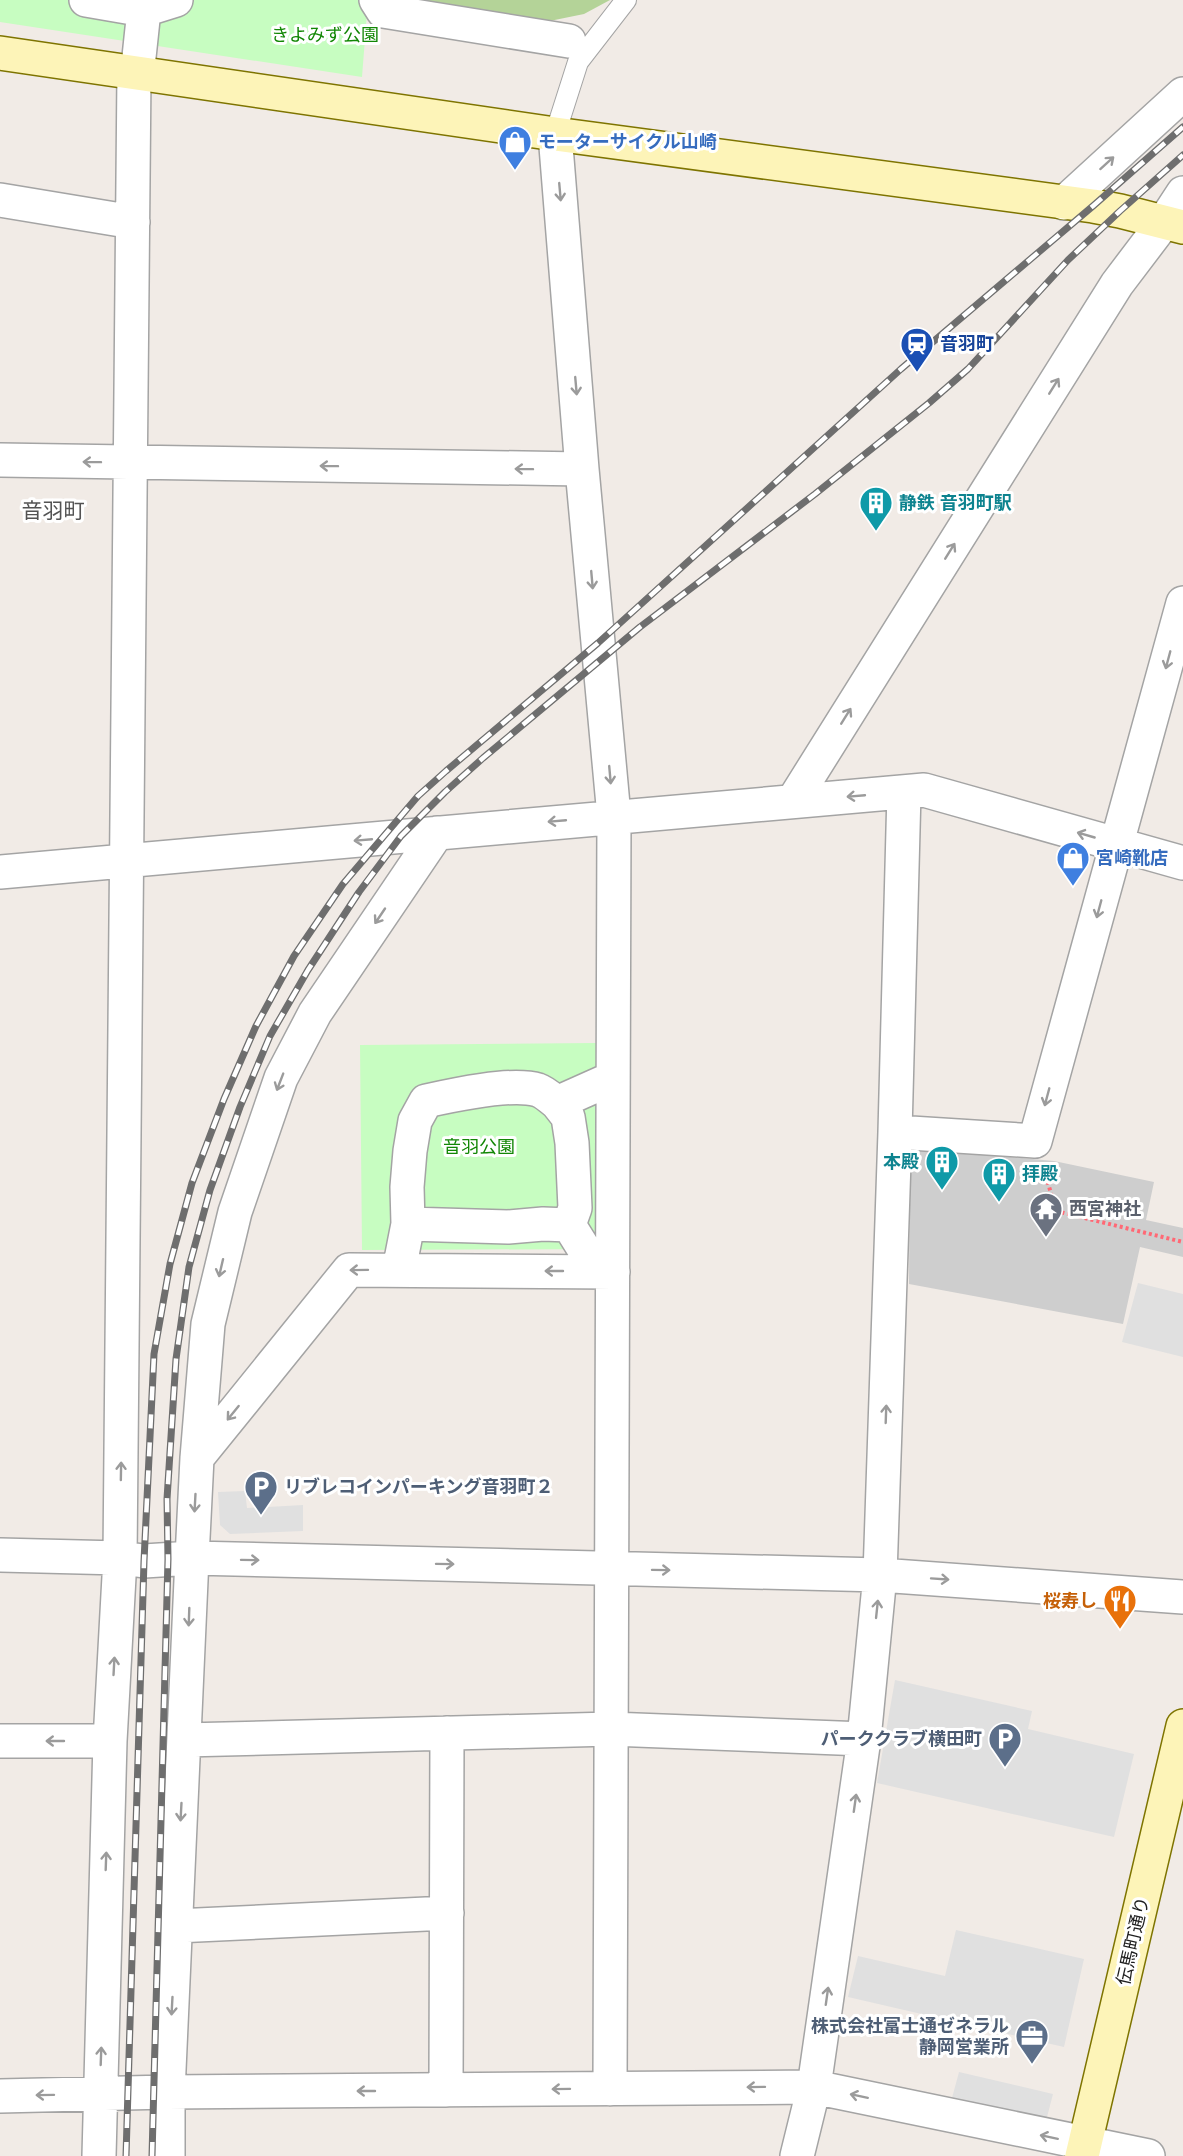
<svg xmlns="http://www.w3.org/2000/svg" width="1183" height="2156" font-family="'Varela Round','Noto Sans JP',sans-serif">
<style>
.religious{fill:#cecece}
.forest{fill:#b4d398}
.park{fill:#c7fdc1}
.parking{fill:#e0e0e0}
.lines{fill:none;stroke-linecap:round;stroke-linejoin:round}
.lane-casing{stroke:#a4a4a4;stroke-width:22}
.street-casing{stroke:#a4a4a4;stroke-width:36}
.secondary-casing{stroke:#7e7400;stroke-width:36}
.path{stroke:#ff6975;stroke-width:4;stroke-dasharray:3 3;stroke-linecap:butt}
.lane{stroke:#fff;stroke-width:20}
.street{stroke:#fff;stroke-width:33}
.secondary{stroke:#fdf4b8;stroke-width:33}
.rail-casing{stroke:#6e6e6e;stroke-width:7}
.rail{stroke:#fff;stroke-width:4.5;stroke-dasharray:14;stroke-linecap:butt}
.oneway{stroke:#9b9b9b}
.labels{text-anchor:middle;stroke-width:6;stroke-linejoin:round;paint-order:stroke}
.park-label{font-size:18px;fill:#128705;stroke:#fff}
.shop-label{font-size:18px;font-weight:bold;fill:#366cbe;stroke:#fff;text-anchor:start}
.transit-label{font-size:18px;font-weight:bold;fill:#164399;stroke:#fff;text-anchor:start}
.culture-label{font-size:18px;font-weight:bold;fill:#0d838f;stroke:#fff;text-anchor:start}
.worship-label{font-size:18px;font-weight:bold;fill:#5b616d;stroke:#fff;text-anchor:start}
.service-label{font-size:18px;font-weight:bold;fill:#4e5e75;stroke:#fff;text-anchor:end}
.food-label{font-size:18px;font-weight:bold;fill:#c56008;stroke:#fff;text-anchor:end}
.street-label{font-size:18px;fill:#202020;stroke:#fff}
.quarter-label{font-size:21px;fill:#535353;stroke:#fff}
</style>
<rect width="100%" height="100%" fill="#f1ebe6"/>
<path class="religious" d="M910 1148 1054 1161 1154 1182 1146 1220 1183 1228V1257L1140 1247 1123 1324 909 1284Z"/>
<path class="forest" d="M385 0H610L584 14 535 24Z"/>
<path class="park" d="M0 0H368L362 77 0 22Z
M596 1043 597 1249 362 1250 360 1045Z"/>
<path class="parking" d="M1138 1283 1183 1294V1357L1122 1342Z
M245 1491 247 1508 303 1505V1531L230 1534 220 1525 218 1492Z
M895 1680 1032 1711 1028 1729 1134 1754 1114 1837 877 1783Z
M956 1930 1084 1959 1064 2047 848 1997 858 1956 945 1976Z
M959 2072 1053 2094 1046 2121 952 2098Z"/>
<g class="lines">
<g class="lane-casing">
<path id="lane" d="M555 134 578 62 626 0"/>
</g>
<g class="street-casing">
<path id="street" d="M86 0 144 10 139 57
M376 0 383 11 569 41
M144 10 176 0
M555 134 582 469 614 816 610 2089
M0 200 133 222
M1064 203 1183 94
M0 460 582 469
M793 801 1117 284 1164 222 1183 193
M0 872 924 790 1183 863
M557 1103 568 1117 572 1143 575 1208 569 1225
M895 1132 1035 1141 1183 603
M408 1224 508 1227 543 1224 569 1225 589 1257 593 1271
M399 1270 408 1224 407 1187 410 1151 415 1121 426 1101C453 1095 512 1082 538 1090 544 1092 552 1099 557 1103L613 1078
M197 1458 349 1270 613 1272
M0 1555 120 1558 144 1561 192 1558 880 1575 1183 1597
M184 1740 611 1729 864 1739
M0 1741H110
M176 1926 447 1913
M446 2090 447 1733
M0 2096 168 2092 814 2087 1148 2156
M99 2156 110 1741 120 1558 134 73
M168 2156V2092L192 1558 197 1458 208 1324 235 1212 281 1078 315 1013 437 833
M797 2156 814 2087 864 1739 880 1575 895 1132 904 792"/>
</g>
<g class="secondary-casing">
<path id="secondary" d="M0 53 555 134 1093 206 1120 211 1183 227
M1082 2156 1183 1726"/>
</g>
<path class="path" d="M1046 1176 1056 1211 1183 1242"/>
<use href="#lane" class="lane"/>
<use href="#street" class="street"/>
<use href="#secondary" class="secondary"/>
<g class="rail-casing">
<path id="rail" d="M126 2156 144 1561 154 1354 170 1264 192 1183 224 1099 256 1026 294 956 343 884 418 796 446 771 598 643 901 369 1093 206 1183 127
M152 2156 168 1559 167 1499 176 1359 189 1267 210 1190 240 1107 270 1036 308 970 359 892 401 836 445 792 483 758 640 627 815 494 929 403 968 369 1068 260 1120 211 1183 155"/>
</g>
<use href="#rail" class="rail"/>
</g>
<defs><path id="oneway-shaft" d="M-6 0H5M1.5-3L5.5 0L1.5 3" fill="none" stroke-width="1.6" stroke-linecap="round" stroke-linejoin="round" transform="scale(1.5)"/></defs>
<g class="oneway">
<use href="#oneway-shaft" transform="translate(1107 163) rotate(-42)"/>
<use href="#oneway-shaft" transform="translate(560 192) rotate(85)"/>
<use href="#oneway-shaft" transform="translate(576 386) rotate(85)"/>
<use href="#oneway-shaft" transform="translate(1054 386) rotate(-58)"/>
<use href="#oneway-shaft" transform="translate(92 462) rotate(-179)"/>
<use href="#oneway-shaft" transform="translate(329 466) rotate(-179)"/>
<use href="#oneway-shaft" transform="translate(524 469) rotate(-179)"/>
<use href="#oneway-shaft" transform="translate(950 551) rotate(-58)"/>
<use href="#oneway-shaft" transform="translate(592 580) rotate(85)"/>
<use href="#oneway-shaft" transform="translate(1168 660) rotate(105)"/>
<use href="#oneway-shaft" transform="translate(846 716) rotate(-58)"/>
<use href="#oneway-shaft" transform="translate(610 775) rotate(85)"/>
<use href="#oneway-shaft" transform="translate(856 796) rotate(175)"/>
<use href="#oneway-shaft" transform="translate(557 821) rotate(175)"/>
<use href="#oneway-shaft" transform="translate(1086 835) rotate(-164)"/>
<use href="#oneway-shaft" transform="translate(363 840) rotate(175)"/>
<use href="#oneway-shaft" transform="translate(1099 909) rotate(105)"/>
<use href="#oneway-shaft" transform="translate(380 916) rotate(124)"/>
<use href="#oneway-shaft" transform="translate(280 1082) rotate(111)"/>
<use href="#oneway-shaft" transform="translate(1047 1097) rotate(105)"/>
<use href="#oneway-shaft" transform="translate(221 1268) rotate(103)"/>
<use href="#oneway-shaft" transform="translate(359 1270) rotate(179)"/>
<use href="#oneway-shaft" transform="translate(554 1271) rotate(-180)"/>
<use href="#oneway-shaft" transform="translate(233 1413) rotate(129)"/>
<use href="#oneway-shaft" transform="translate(886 1414) rotate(-88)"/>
<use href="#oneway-shaft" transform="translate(121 1471) rotate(-89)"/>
<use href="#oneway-shaft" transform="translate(195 1503) rotate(93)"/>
<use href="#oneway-shaft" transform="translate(250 1560) rotate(1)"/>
<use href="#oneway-shaft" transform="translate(445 1564) rotate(1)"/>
<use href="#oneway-shaft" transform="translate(661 1570) rotate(1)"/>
<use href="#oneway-shaft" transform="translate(940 1579) rotate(4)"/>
<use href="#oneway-shaft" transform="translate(877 1609) rotate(-84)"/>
<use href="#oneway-shaft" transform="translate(189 1617) rotate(92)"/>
<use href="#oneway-shaft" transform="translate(114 1666) rotate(-87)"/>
<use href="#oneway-shaft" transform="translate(55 1741) rotate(-180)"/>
<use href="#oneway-shaft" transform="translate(855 1803) rotate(-82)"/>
<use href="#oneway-shaft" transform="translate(181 1812) rotate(93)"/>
<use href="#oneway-shaft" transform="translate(106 1861) rotate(-88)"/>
<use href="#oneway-shaft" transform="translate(827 1996) rotate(-82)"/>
<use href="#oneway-shaft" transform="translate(172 2006) rotate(93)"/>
<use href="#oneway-shaft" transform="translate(101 2056) rotate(-88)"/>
<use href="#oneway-shaft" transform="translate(756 2087) rotate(179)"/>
<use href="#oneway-shaft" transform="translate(561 2089) rotate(179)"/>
<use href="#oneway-shaft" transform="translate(366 2091) rotate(180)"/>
<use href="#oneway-shaft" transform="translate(45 2095) rotate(179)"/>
<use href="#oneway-shaft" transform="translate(859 2096) rotate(-168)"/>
<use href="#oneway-shaft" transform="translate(1049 2137) rotate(-168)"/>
</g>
<defs>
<g id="shop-pin" transform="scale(1.725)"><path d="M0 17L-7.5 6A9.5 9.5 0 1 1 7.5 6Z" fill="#3f7fe0" stroke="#fff"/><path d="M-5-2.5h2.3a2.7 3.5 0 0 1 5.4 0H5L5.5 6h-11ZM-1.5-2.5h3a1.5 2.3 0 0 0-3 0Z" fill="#fff"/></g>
<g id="station-pin" transform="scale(1.725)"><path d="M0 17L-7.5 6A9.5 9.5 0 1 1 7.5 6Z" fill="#1a4fb4" stroke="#fff"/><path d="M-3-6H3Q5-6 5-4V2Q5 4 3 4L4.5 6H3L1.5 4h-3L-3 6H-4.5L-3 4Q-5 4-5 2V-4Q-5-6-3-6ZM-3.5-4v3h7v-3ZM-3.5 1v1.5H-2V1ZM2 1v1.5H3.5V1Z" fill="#fff"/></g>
<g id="building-pin" transform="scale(1.725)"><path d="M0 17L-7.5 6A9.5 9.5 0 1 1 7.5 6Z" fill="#0f9aa8" stroke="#fff"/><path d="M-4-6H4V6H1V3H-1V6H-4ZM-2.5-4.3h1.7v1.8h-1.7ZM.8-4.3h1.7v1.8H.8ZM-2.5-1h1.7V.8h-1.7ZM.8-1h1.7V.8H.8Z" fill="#fff"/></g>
<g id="temple-pin" transform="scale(1.725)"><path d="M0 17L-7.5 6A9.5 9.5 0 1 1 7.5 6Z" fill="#6b7280" stroke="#fff"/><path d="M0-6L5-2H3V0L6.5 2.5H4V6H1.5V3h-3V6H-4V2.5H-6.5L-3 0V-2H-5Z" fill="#fff"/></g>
<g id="parking-pin" transform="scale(1.725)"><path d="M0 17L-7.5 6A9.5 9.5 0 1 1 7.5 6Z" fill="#5c6f8a" stroke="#fff"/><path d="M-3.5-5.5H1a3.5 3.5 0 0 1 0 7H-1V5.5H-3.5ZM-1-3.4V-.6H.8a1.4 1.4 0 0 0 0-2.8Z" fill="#fff"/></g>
<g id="restaurant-pin" transform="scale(1.725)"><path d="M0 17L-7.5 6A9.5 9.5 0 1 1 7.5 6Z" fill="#e8710a" stroke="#fff"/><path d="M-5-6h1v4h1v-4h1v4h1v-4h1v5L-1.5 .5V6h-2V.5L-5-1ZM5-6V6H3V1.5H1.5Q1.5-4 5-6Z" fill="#fff"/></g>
<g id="office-pin" transform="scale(1.725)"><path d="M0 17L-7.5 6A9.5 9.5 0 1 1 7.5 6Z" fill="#5c6f8a" stroke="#fff"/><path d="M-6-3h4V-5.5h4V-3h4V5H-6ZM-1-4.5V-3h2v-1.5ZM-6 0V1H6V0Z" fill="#fff"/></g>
</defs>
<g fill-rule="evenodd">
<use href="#shop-pin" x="515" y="142"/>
<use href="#station-pin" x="917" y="344"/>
<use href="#building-pin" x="876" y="503"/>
<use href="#shop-pin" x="1073" y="858"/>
<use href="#building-pin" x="942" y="1162"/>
<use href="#building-pin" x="999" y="1174"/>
<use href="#temple-pin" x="1046" y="1209"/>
<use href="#parking-pin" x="261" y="1487"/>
<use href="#restaurant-pin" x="1120" y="1601"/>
<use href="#parking-pin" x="1005" y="1739"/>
<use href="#office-pin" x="1032" y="2036"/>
</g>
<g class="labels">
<g class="park-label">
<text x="325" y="41">きよみず公園</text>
<text x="479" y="1153">音羽公園</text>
</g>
<g class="shop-label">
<text x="538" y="148">モーターサイクル山崎</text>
<text x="1096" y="864">宮崎靴店</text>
</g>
<g class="transit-label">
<text x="940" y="350">音羽町</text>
</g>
<g class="culture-label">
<text x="899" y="509">静鉄 音羽町駅</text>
<text x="919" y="1168" text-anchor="end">本殿</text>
<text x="1022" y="1180">拝殿</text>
</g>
<g class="worship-label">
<text x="1069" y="1215">西宮神社</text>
</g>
<g class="service-label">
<text x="284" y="1493" text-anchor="start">リブレコインパーキング音羽町２</text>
<text x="982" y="1745">パーククラブ横田町</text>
<text x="1009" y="2032">株式会社富士通ゼネラル<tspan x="1009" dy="21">静岡営業所</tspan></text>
</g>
<g class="food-label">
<text x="1097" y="1607">桜寿し</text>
</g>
<g class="street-label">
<text transform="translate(1133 1941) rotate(-77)" y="6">伝馬町通り</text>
</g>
<g class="quarter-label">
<text x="53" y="518">音羽町</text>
</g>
</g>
</svg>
